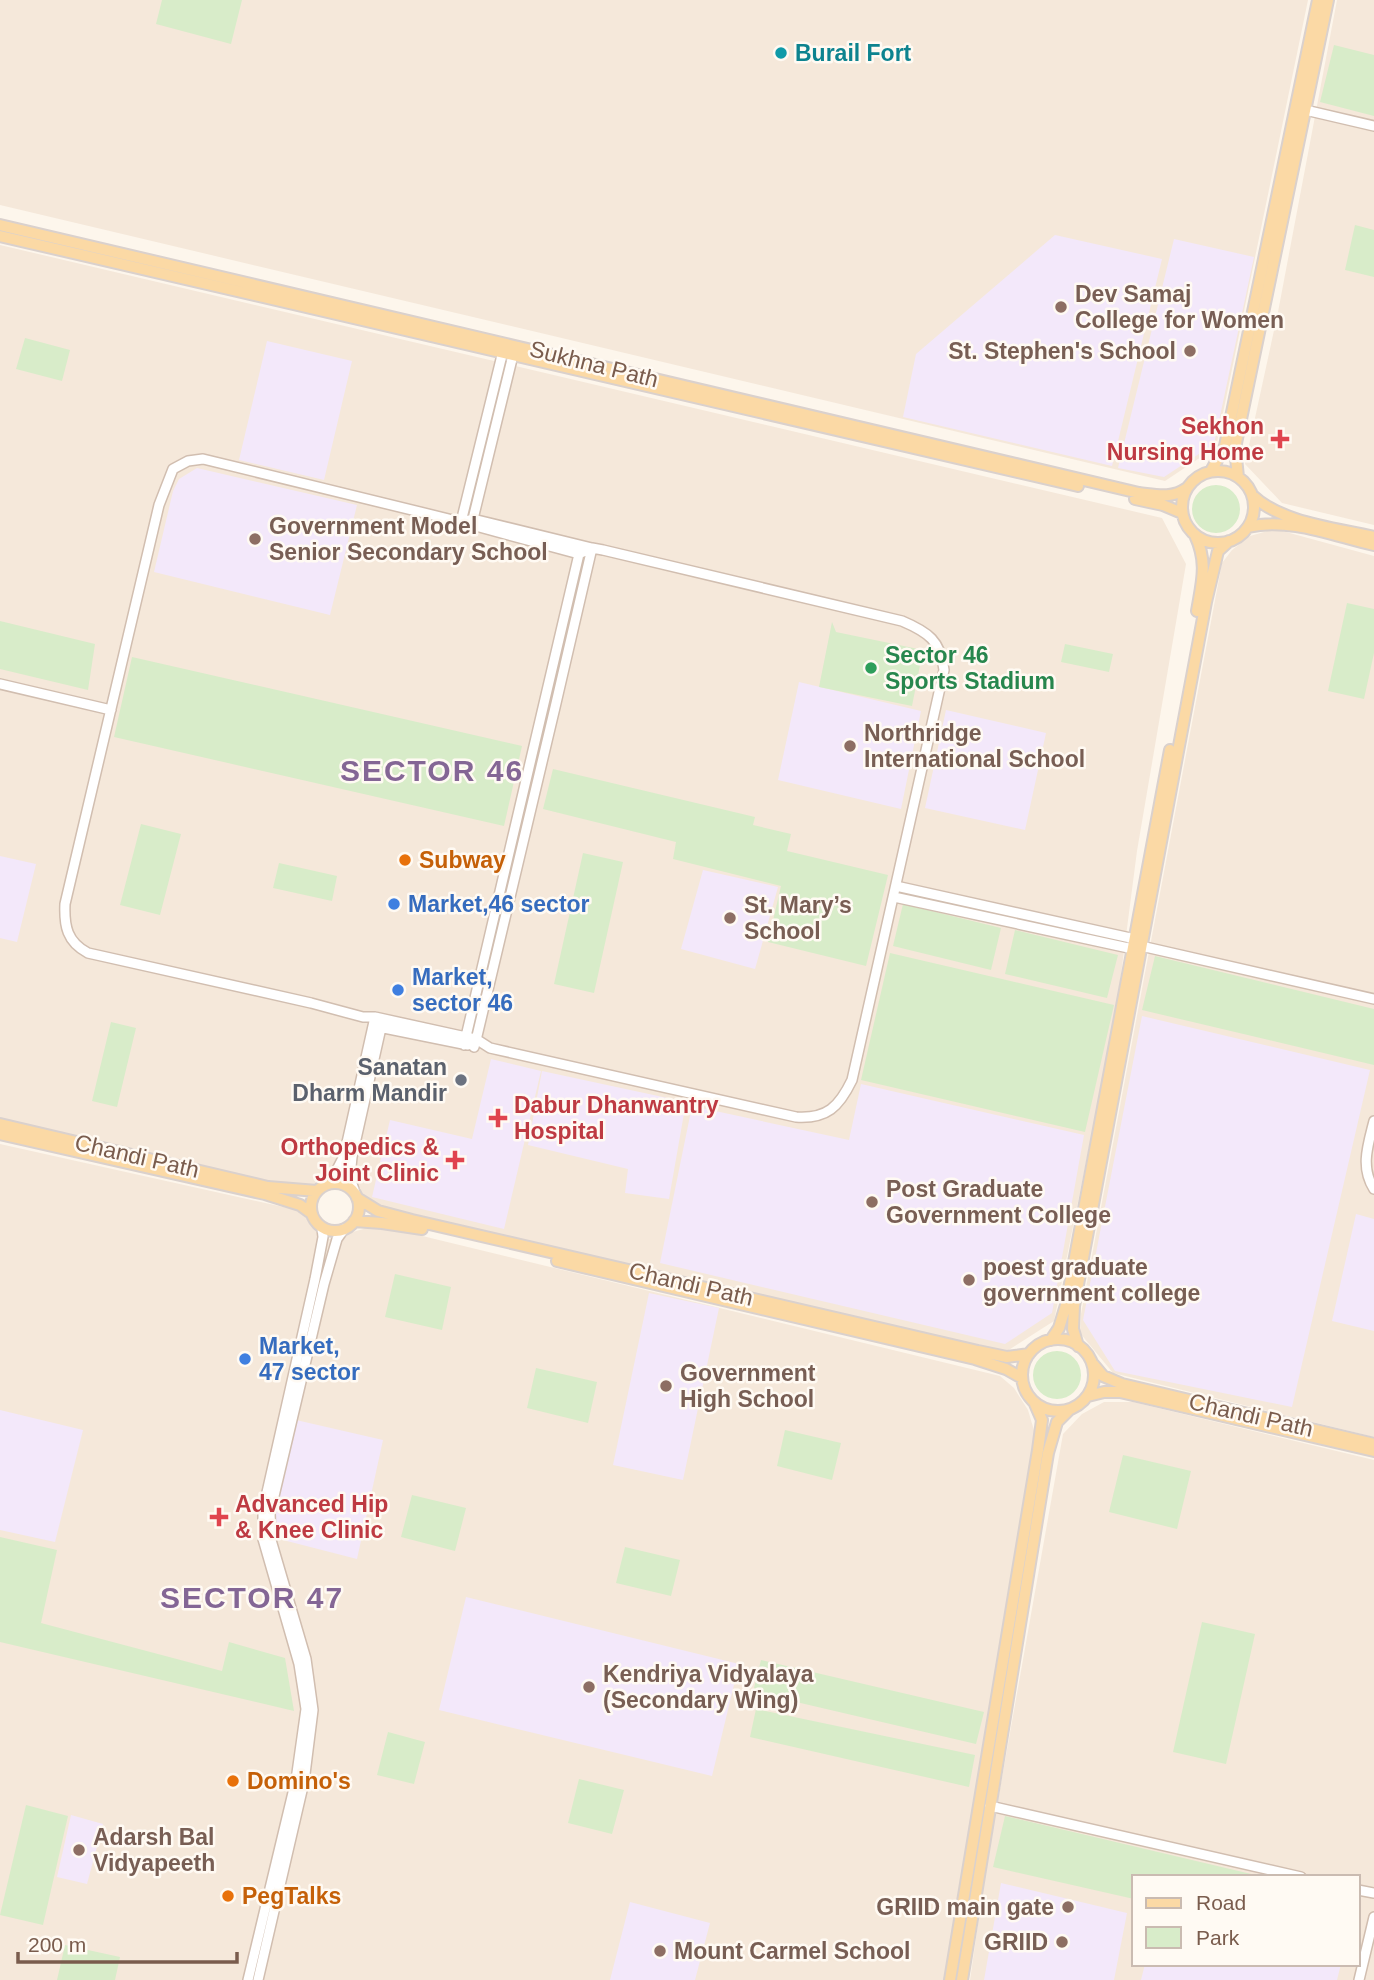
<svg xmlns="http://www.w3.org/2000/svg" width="1374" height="1980" font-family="Helvetica,sans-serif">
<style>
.residential{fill:#f5e8da;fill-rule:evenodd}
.education{fill:#f3e8fa}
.green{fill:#d8ecc9}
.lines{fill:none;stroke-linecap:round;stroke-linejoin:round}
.minor-casing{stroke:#d1beb0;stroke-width:12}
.major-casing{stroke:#dad1cd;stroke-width:14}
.minor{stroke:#fff;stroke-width:9}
.major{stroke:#fbd9a5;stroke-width:10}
.culture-dot{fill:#0f9aa8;stroke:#fffaf3;stroke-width:2.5}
.education-dot{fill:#8d6e63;stroke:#fffaf3;stroke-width:2.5}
.health-dot{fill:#e0444e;stroke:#fffaf3;stroke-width:2.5}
.leisure-dot{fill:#2e9e5b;stroke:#fffaf3;stroke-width:2.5}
.food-dot{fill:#e8710a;stroke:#fffaf3;stroke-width:2.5}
.shop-dot{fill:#3f7fe0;stroke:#fffaf3;stroke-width:2.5}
.worship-dot{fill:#6b7280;stroke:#fffaf3;stroke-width:2.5}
.labels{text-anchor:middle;stroke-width:5;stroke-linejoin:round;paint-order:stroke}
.culture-label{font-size:23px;font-weight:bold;fill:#0d838f;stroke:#fffaf3;text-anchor:start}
.education-label{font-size:23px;font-weight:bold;fill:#785e54;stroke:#fffaf3;text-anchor:start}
.street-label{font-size:23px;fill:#7a5c4d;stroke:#fffaf3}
.health-label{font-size:23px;font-weight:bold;fill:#be3a42;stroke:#fffaf3;text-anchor:end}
.leisure-label{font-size:23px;font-weight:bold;fill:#27864d;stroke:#fffaf3;text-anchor:start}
.food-label{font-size:23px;font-weight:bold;fill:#c56008;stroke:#fffaf3;text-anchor:start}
.shop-label{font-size:23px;font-weight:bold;fill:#366cbe;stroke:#fffaf3;text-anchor:start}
.worship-label{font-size:23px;font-weight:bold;fill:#5b616d;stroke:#fffaf3;text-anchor:end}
.district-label{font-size:30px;font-weight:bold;letter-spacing:2px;fill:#846695;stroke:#fffaf3}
</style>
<rect width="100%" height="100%" fill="#fdf6ec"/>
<path class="residential" d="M0 0H1308L1216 447 1165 481 0 205Z
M1337 0H1374V525L1282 503 1245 464 1278 312Z
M0 245 1162 518 1186 564 1137 851 1116 1013 1054 1321 1004 1353 369 1205 342 1179 299 1189 0 1120Z
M1275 529 1374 556V1437L1113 1373 1080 1333 1081 1314 1222 563 1232 550 1250 536Z
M0 1144 297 1210 329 1239 370 1227 406 1232 1000 1376 1014 1388 1028 1410 1036 1437 947 1980H0Z
M1104 1402H1133L1374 1460V1980H970L986 1868 1063 1434 1082 1414ZM1134 1877H1358V1964H1134Z"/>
<path class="education" d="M1055 235 1162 259 1112 466 903 417 916 354Z
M1174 239 1254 257 1214 444 1164 477 1118 468Z
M267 341 352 361 324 480 239 460Z
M197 468 357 505 330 615 154 572 173 491 179 479Z
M799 682 921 711 901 809 778 780Z
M946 710 1046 733 1025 830 925 808Z
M0 856 36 864 17 942 0 938Z
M703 870 778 887 755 969 681 949Z
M1142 1016 1370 1070 1292 1407 1115 1371 1083 1320Z
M491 1059 541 1071 504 1229 372 1197 390 1120 472 1139Z
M542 1071 686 1102 669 1199 625 1193 628 1169 528 1145Z
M861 1084 1084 1135 1052 1313 1005 1344 660 1263 692 1106 849 1140Z
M1356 1214 1374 1219V1331L1332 1321Z
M649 1293 719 1308 683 1480 613 1465Z
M0 1410 83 1430 55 1542 0 1530Z
M296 1420 383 1440 357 1559 283 1540 275 1518Z
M466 1597 739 1664 712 1776 439 1710Z
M71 1815 103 1824 87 1884 57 1877Z
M1001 1883 1127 1913 1114 1980H984Z
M630 1902 710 1923 695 1980H610Z
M1145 1964H1341L1337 1980H1141Z"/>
<path class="green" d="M162 0H242L231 44 156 24Z
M1334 45 1374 55V116L1320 102Z
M1355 225 1374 230V277L1345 270Z
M25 338 70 350 62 381 16 369Z
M1192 509a24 24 0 1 1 48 0a24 24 0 1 1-48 0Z
M1347 603 1374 609V653L1364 699 1328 691Z
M0 621 95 644 88 690 0 669Z
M832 622 836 632 923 650 912 706 819 687Z
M1065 644 1113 654 1109 672 1061 662Z
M132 657 522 746 504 826 114 737Z
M553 769 755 817 753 825 791 834 787 851 888 875 866 966 768 942 781 886 673 859 676 842 543 809Z
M141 824 181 834 160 915 120 905Z
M583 853 623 862 594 993 554 984Z
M279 863 337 876 332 901 273 888Z
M903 904 1001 928 991 970 893 946Z
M1015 930 1118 955 1107 998 1005 974Z
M890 953 1114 1005 1085 1132 861 1080Z
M1155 956 1374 1009V1065L1142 1010Z
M111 1022 136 1028 117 1107 92 1101Z
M395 1274 451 1287 442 1330 385 1317Z
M1033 1375a24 24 0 1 1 48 0a24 24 0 1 1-48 0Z
M536 1368 597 1382 588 1423 527 1408Z
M785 1430 841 1443 832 1480 777 1466Z
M1123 1455 1191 1471 1177 1529 1109 1512Z
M412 1495 466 1508 455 1551 401 1537Z
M0 1537 57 1550 41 1623 222 1671 229 1642 285 1658 294 1711 0 1642Z
M625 1547 680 1560 671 1596 616 1583Z
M1202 1622 1255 1634 1226 1764 1173 1752Z
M761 1660 984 1712 976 1744 753 1692Z
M756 1709 975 1755 969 1787 750 1737Z
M388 1732 425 1742 414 1784 377 1775Z
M579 1779 624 1790 612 1834 568 1823Z
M26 1805 68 1816 43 1925 0 1915Z
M1005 1816 1264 1877H1134V1899L993 1867Z
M65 1945 120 1957 115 1980H57Z"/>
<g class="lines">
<g class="minor-casing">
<path id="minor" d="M1301 109 1374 126
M473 519 514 351
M0 684 111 710
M896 886 1135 939
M894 897 1133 949
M1141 946 1374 999
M379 1027 468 1045
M464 1045 579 554
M474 1047 477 1036C515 874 555 711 592 548L473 519 461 522 203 459 188 461 173 469 159 505 65 904C64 926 67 942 88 953L311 1003 363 1017H375L466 1037 476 1039 490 1048 796 1117C827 1119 839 1107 852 1080L944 670C941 641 928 632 902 621L603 550 592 548 579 554 461 522 504 347
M1374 1121C1368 1145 1360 1167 1374 1189
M330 1183 344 1156 375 1017
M355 1193 350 1177 352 1157 383 1019
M990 1806 1301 1877
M1358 1890 1374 1893
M248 1980 296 1780 306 1709 299 1664 263 1539V1510L315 1279 323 1237 322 1228
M258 1980 304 1782 313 1710 306 1659 271 1540 270 1513 324 1284 337 1239 344 1229
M1359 1980 1374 1917"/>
</g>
<g class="major-casing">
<path id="major" d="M0 225 1139 493C1157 495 1171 499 1187 488
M0 236 1078 486
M1182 507a36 36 0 1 1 72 0a36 36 0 1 1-72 0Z
M1211 471 1225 446 1318 0
M1238 477 1235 448 1328 0
M1252 495C1281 523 1336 528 1374 537
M1135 499 1163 505 1182 513
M1248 527C1289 517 1334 536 1374 545
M1195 535C1208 563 1202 581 1197 611
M0 1124 268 1187 317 1191
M0 1134 265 1194 300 1205 311 1213
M311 1207a24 24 0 1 1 48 0a24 24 0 1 1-48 0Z
M357 1198 378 1211 412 1220 978 1351 1007 1357 1029 1354
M354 1221 382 1223 422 1229
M557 1261 975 1359 1006 1369 1022 1378
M1022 1375a36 36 0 1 1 72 0a36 36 0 1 1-72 0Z
M1051 1340 1059 1328 1066 1305 1170 750
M1078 1346 1073 1329 1074 1306 1206 602 1218 551 1229 541
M1093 1364 1103 1376 1122 1384 1374 1444
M1088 1396 1104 1392H1120L1374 1451
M950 1980 1038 1450 1042 1420 1035 1404
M962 1980 1048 1453 1057 1422 1069 1410"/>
</g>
<use href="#minor" class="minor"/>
<use href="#major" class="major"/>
</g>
<circle class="culture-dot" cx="781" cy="53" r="7"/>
<g class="education-dot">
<circle cx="1061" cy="307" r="7"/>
<circle cx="1190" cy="351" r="7"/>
<circle cx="255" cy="539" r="7"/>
<circle cx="850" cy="746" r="7"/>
<circle cx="730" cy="918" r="7"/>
<circle cx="872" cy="1202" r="7"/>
<circle cx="969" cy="1280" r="7"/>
<circle cx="666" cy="1386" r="7"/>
<circle cx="589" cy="1687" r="7"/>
<circle cx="79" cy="1850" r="7"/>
<circle cx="1068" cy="1907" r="7"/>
<circle cx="1062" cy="1942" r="7"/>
<circle cx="660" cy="1951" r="7"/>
</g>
<g class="health-dot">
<path d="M1276.5 428.5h7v7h7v7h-7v7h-7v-7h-7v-7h7z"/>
<path d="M494.5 1107.5h7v7h7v7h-7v7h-7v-7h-7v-7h7z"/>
<path d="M451.5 1149.5h7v7h7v7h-7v7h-7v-7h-7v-7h7z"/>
<path d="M215.5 1506.5h7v7h7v7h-7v7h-7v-7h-7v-7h7z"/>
</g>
<circle class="leisure-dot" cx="871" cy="668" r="7"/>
<g class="food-dot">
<circle cx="405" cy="860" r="7"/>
<circle cx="233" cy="1781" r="7"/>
<circle cx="228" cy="1896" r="7"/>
</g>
<g class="shop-dot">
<circle cx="394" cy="904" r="7"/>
<circle cx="398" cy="990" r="7"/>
<circle cx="245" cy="1359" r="7"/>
</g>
<circle class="worship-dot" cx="461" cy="1080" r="7"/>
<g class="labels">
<g class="culture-label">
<text x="795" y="61">Burail Fort</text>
</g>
<g class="education-label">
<text x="1075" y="302">Dev Samaj<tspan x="1075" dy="26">College for Women</tspan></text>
<text x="1176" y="359" text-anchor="end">St. Stephen's School</text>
<text x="269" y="534">Government Model<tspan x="269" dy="26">Senior Secondary School</tspan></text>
<text x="864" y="741">Northridge<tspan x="864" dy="26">International School</tspan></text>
<text x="744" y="913">St. Mary’s<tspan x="744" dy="26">School</tspan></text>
<text x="886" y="1197">Post Graduate<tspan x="886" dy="26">Government College</tspan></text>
<text x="983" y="1275">poest graduate<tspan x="983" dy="26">government college</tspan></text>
<text x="680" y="1381">Government<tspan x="680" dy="26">High School</tspan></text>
<text x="603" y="1682">Kendriya Vidyalaya<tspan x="603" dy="26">(Secondary Wing)</tspan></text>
<text x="93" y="1845">Adarsh Bal<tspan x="93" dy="26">Vidyapeeth</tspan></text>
<text x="1054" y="1915" text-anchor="end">GRIID main gate</text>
<text x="1048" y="1950" text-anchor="end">GRIID</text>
<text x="674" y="1959">Mount Carmel School</text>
</g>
<g class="street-label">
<text transform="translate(594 364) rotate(14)" y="8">Sukhna Path</text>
<text transform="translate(137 1156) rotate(13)" y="8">Chandi Path</text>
<text transform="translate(691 1284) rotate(13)" y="8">Chandi Path</text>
<text transform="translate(1251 1415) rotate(13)" y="8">Chandi Path</text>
</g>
<g class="health-label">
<text x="1264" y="434">Sekhon<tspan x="1264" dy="26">Nursing Home</tspan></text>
<text x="514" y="1113" text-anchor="start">Dabur Dhanwantry<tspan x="514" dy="26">Hospital</tspan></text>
<text x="439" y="1155">Orthopedics &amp;<tspan x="439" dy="26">Joint Clinic</tspan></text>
<text x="235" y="1512" text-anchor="start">Advanced Hip<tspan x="235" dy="26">&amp; Knee Clinic</tspan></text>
</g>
<g class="leisure-label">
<text x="885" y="663">Sector 46<tspan x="885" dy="26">Sports Stadium</tspan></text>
</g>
<g class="food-label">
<text x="419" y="868">Subway</text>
<text x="247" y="1789">Domino's</text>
<text x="242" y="1904">PegTalks</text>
</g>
<g class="shop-label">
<text x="408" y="912">Market,46 sector</text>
<text x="412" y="985">Market,<tspan x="412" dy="26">sector 46</tspan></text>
<text x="259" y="1354">Market,<tspan x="259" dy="26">47 sector</tspan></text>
</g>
<g class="worship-label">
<text x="447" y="1075">Sanatan<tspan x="447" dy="26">Dharm Mandir</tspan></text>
</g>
<g class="district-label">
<text x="432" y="781">SECTOR 46</text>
<text x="252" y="1608">SECTOR 47</text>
</g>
</g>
<rect x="1132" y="1875" width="228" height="91" fill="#fffaf3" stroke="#cabbb1" stroke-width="2"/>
<rect x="1146" y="1898" width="35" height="10" fill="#fbd9a5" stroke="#cabbb1" stroke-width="2"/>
<text x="1196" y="1910" font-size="21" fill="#7a5c4d">Road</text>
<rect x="1146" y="1927" width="35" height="21" fill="#d8ecc9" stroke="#cabbb1" stroke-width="2"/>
<text x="1196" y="1945" font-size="21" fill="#7a5c4d">Park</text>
<path d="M18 1952v10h219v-10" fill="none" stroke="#7a5c4d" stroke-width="3.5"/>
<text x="28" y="1952" font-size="21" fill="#7a5c4d" stroke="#fffaf3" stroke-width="5" paint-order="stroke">200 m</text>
</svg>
